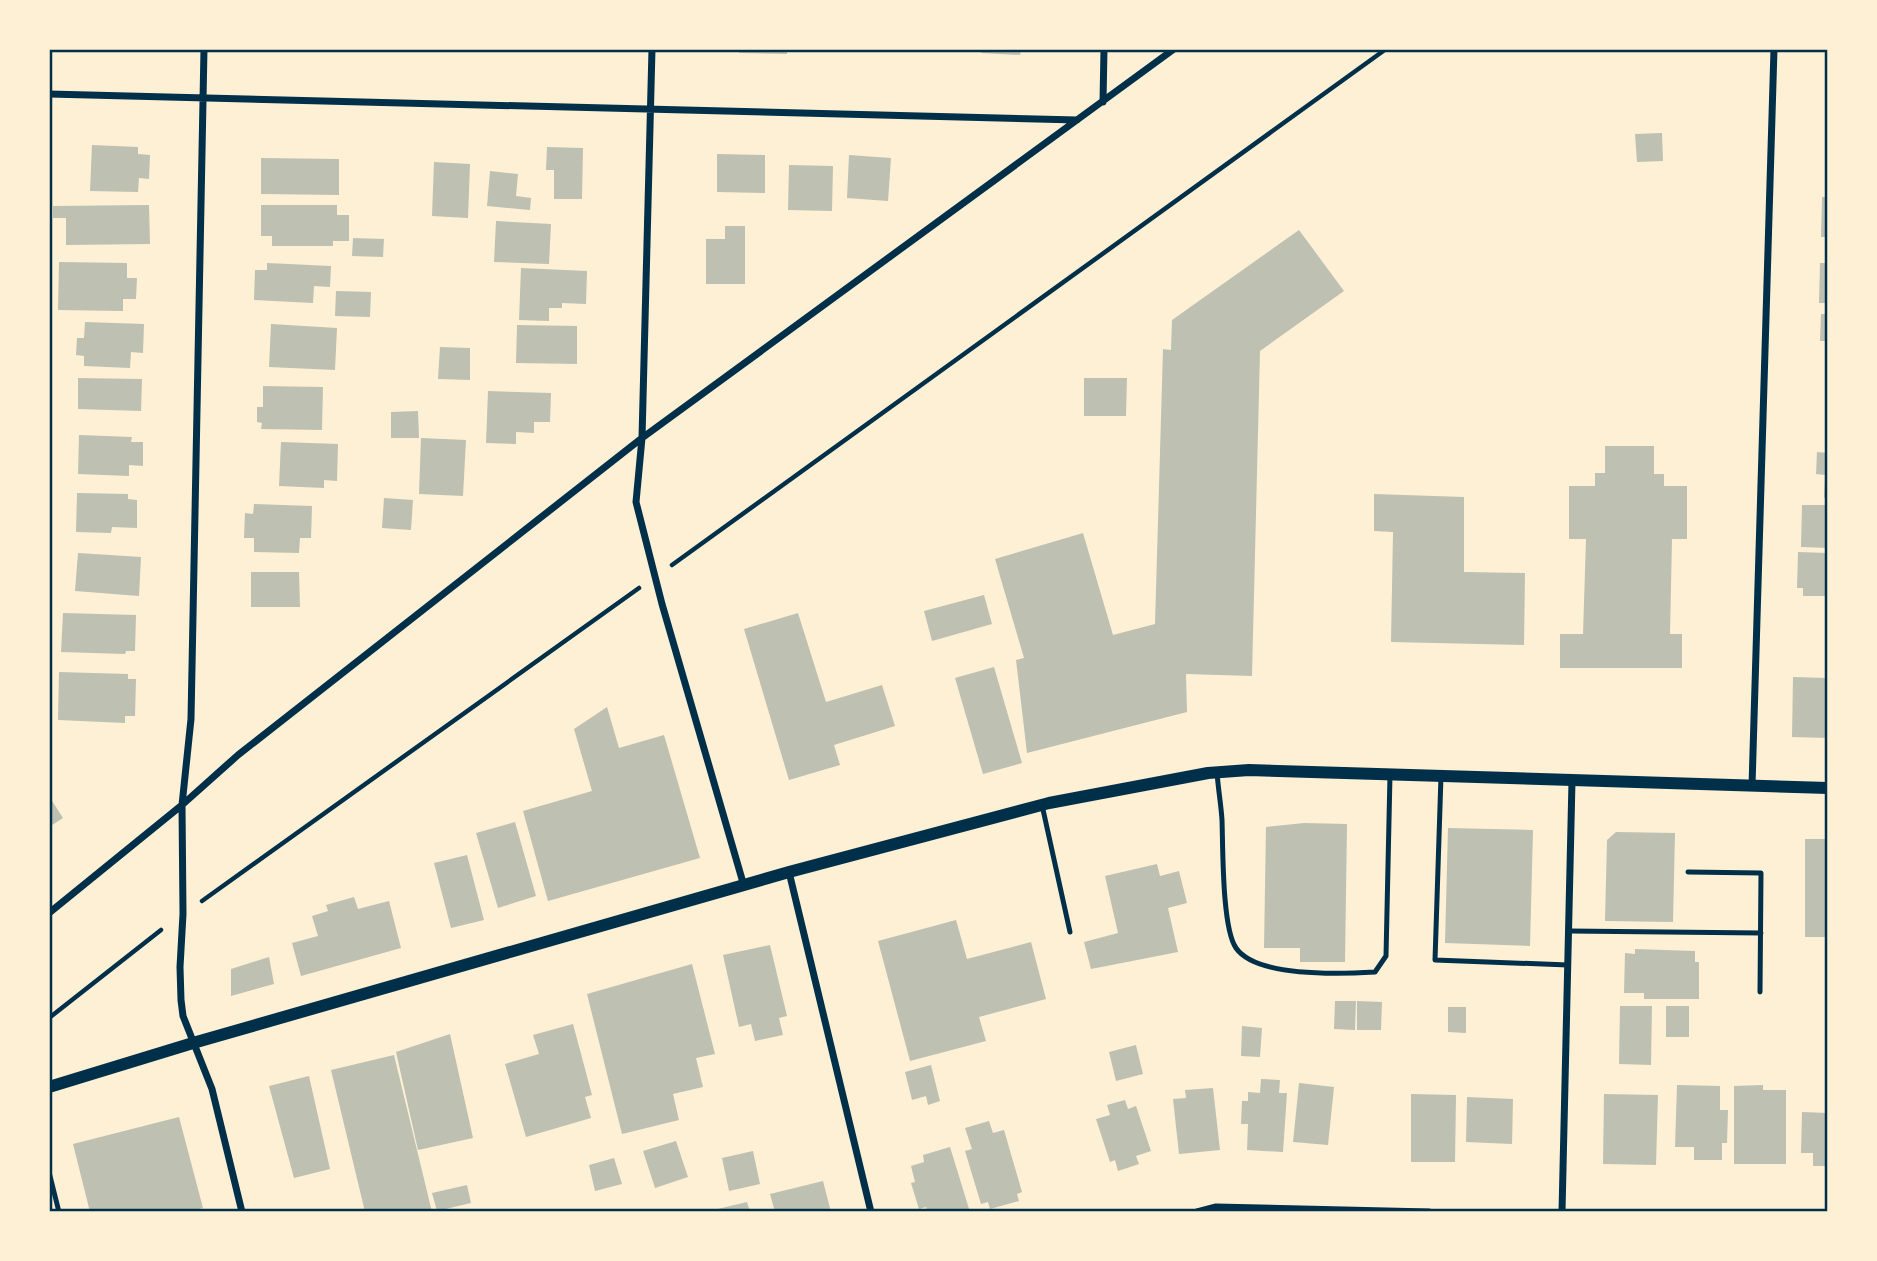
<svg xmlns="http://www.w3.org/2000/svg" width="1877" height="1261" font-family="Figtree,sans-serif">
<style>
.building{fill:#bec0b2}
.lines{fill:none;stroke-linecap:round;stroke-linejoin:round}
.path{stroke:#003049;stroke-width:4.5}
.service{stroke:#003049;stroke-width:5}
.minor{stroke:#003049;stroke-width:7}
.tertiary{stroke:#003049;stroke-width:12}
.neatline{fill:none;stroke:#003049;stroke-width:2.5}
</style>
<rect width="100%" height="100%" fill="#fdf0d5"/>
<path class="building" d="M739 49H787V54L739 53Z
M981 49H1021L1020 55 981 53Z
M1662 133 1663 161 1637 162 1635 134Z
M92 145 138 147V154L150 155 149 179 139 178 138 192 90 191Z
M547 147 583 148 582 199H554V170H546Z
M717 154 765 155V193L717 192Z
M849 155 891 158 888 201 847 198Z
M261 158 339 159V195L261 194Z
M434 162 470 164 468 218 432 216Z
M789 165 833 166 832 211 788 210Z
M490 171 518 174 516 196 531 198 530 210 487 206Z
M1822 197H1828V237H1821Z
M149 205 150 244 66 245V218H53V206Z
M261 205H337V215H349V241H333V246H272V236H261Z
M496 221 551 224 549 264 494 262Z
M725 226H745V284H706V239H725Z
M1299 230 1344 291 1260 351 1252 676 1186 674 1187 712 1027 753 1016 660 1024 658 995 559 1083 533 1113 635 1155 624 1163 349 1171 350 1172 320Z
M353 238 384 239 383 257 352 256Z
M59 262 127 263V278H137L136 299H123V311L58 310Z
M267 263 331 266 330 287 314 286 313 303 254 300 255 270H267Z
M1820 263H1828V303H1819Z
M521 268 587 271 586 304 562 303V308H549V321L519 320Z
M336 291 371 292 370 317 335 316Z
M1821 314H1828V341H1820Z
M85 322 144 324 143 353 131 352 130 368 84 366V356L76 355 77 338H84Z
M271 324 337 328 335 370 269 367Z
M517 325 577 326V364L516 363Z
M440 347 470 348V380L438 379Z
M78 378 142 379 141 411 78 409Z
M1084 378H1127L1126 416H1084Z
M1826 385H1828V423H1825Z
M263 386 323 387 322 430 261 429 262 423 257 422V407H263Z
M488 391 551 393 550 422H534V433L516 432V444L486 443Z
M418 411 419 438H391V412Z
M79 435 132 437 131 442H143V466L129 465V476L78 474Z
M421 438 466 440 463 496 419 494Z
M281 442 338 444 337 481 324 480V488L279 486Z
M1605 446H1654V474H1664V486H1687V539H1672L1670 634H1682V668H1560V634H1583L1586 539H1569V486H1595V473H1605Z
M1817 452 1828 453V498H1824L1825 475 1816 474Z
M77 493 128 494V499L137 500V528L112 527 111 533 76 532Z
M1374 494 1464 497V572L1525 573 1524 645 1391 642 1393 532 1374 531Z
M384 498 413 500 411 530 382 528Z
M254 504 312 506 311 538H300L299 553 254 552V538H244L245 513 253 514Z
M1802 505H1828V548L1801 547Z
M1798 552 1828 553V596H1803V588H1797Z
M78 553 141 557 139 596 75 591Z
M251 572H299L300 607H251Z
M984 595 992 624 932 641 924 611Z
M63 613 136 615 135 651H126L125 654 61 652Z
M798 613 826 702 882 685 895 726 834 745 840 765 789 780 744 629Z
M994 667 1022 763 983 774 955 678Z
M59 672 128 674V679H136L135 716H125V723L58 720Z
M1793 677 1828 678V738L1792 737Z
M607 707 619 748 664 735 700 858 548 901 523 811 592 791 574 729Z
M49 796 63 818 49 827Z
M515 822 536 896 498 908 476 833Z
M1304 823 1347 824 1345 962H1300V948H1264L1266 827Z
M1448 828 1533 830 1530 946 1445 943Z
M1616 832 1675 833 1673 922 1605 921 1607 840Z
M1805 839H1828V937H1805Z
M467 855 484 920 451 928 434 863Z
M1157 864 1160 876 1179 871 1187 903 1168 908 1178 952 1091 969 1084 942 1118 933 1105 876Z
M354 897 358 909 389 901 401 948 301 976 292 943 318 936 312 916 328 911 326 905Z
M956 920 967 959 1031 942 1046 999 979 1017 986 1041 910 1061 878 941Z
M770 945 787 1016 779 1018 783 1035 755 1041 751 1024 739 1027 723 955Z
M1635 949 1695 951V962H1699V999H1644V993H1624L1625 953 1635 954Z
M269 957 274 984 231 996V969Z
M692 964 715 1054 696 1058 703 1087 673 1094 679 1120 622 1134 587 994Z
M1335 1001H1356L1355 1030 1334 1029Z
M1357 1001 1382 1002 1381 1030H1357Z
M1620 1006H1652L1651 1065 1619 1064Z
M1666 1006H1689V1037H1666Z
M1448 1007H1466V1033L1448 1032Z
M573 1024 592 1095 585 1097 591 1118 526 1137 505 1064 539 1054 533 1035Z
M1242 1026 1262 1028 1260 1057 1241 1056Z
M450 1034 473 1138 418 1150 396 1052Z
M1136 1045 1143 1074 1116 1081 1109 1052Z
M394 1055 432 1212H365L331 1070Z
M931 1065 940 1101 928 1105 926 1096 912 1100 905 1072Z
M309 1076 330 1169 294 1178 269 1086Z
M1261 1079 1280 1080 1279 1093H1287L1283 1152 1247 1150 1248 1124H1241L1242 1101H1248V1092L1260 1093Z
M1299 1083 1334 1087 1328 1145 1293 1142Z
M1677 1085 1720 1086V1110H1728L1727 1143H1722V1160H1694V1147H1675Z
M1763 1085V1090H1786V1164H1734V1086Z
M1213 1088 1220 1150 1179 1154 1173 1099 1186 1098 1185 1090Z
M1411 1094 1456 1095 1455 1162H1411Z
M1604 1094 1658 1095 1656 1165 1603 1164Z
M1467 1097 1513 1099 1512 1144 1466 1142Z
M1125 1100 1128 1109 1136 1106 1151 1151 1136 1156 1139 1164 1118 1171 1115 1160 1110 1162 1096 1119 1110 1115 1107 1105Z
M1802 1112 1828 1113V1166H1813V1153H1801Z
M179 1117 203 1208 188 1212H90L73 1144Z
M989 1121 993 1133 1004 1130 1022 1192 1017 1194 1019 1201 990 1209 988 1202 981 1204 965 1151 972 1149 965 1128Z
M676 1141 688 1177 655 1188 643 1151Z
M950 1147 970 1212H928L926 1207 919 1209 911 1183 915 1182 911 1166 924 1162 923 1155Z
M753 1151 760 1184 729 1191 722 1158Z
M614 1158 622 1184 595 1191 589 1165Z
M823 1181 831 1212H775L770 1194Z
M467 1185 471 1203 437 1211 432 1193Z
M747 1202 750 1212H709V1211Z"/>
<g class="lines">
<path class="path" d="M672 565 1386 49
M202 901 639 588
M49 1018 161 930"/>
<path class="service" d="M1217 772C1218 788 1221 804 1222 820 1223 848 1222 928 1236 948 1257 978 1341 974 1375 972L1386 956 1390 775
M1441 776 1435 960 1568 965
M1042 805 1070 932
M1688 872 1761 873 1760 992
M1569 931 1761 933
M49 1172 59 1212"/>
<path class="minor" d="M204 49 191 719 182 805 183 914 180 967 181 1000 183 1016 212 1089 242 1212
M652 49 642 438 636 502 662 604 744 886
M49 94 1077 120
M1103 102 1104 49
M1752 786 1774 49
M789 872 871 1212
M49 913 182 805 238 755 642 438 1174 49
M1197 1212 1216 1207 1429 1212
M1562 1212 1572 781"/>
<path class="tertiary" d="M49 1087 193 1043 789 872 1049 803 1208 773 1249 770 1828 788"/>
</g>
<rect width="1877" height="1261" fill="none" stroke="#fdf0d5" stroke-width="102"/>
<rect x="51" y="51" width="1775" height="1159" class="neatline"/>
</svg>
